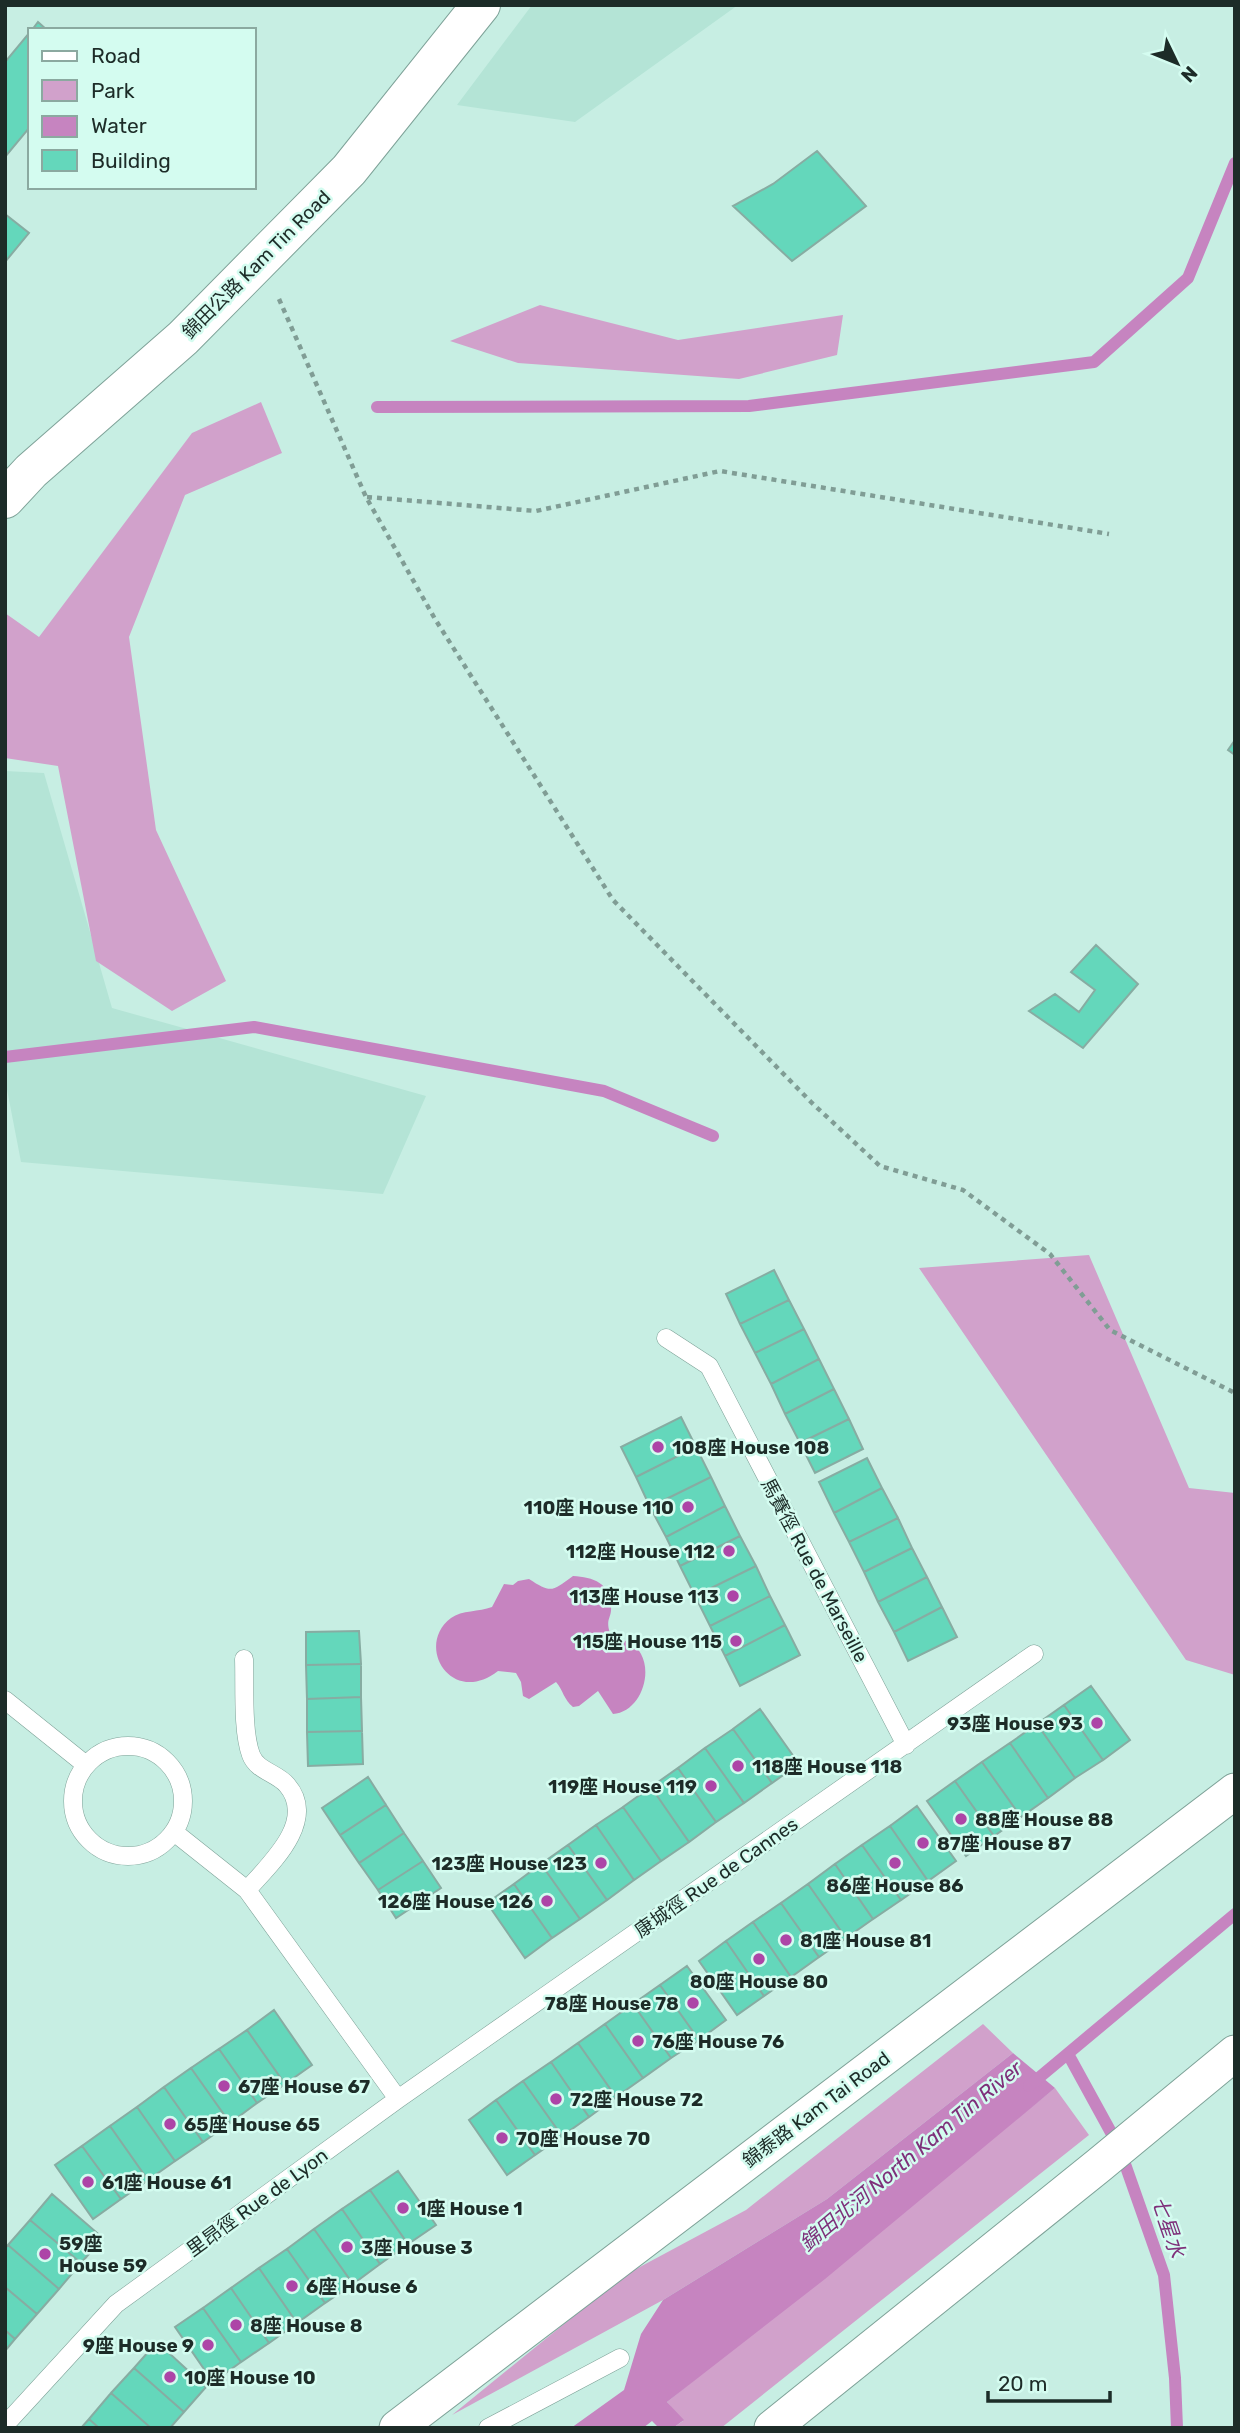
<svg xmlns="http://www.w3.org/2000/svg" width="1240" height="2433" font-family="Rubik,'Noto Sans TC',sans-serif">
<style>
.built{fill:#b4e4d6}
.green{fill:#d1a1cb}
.water{fill:#c684c0}
.lines{fill:none;stroke-linecap:round;stroke-linejoin:round}
.stream{stroke:#c684c0;stroke-width:12}
.building{fill:#64d7bb;stroke:#87aca2;stroke-width:2}
.lane-casing{stroke:#7ea298;stroke-width:19}
.street-casing{stroke:#7ea298;stroke-width:37}
.secondary-casing{stroke:#7ea298;stroke-width:40}
.path{stroke:#809d95;stroke-width:4.5;stroke-dasharray:5 5;stroke-linecap:butt}
.lane{stroke:#fff;stroke-width:18}
.street{stroke:#fff;stroke-width:35}
.secondary{stroke:#fff;stroke-width:38}
.poi-dot{fill:#ad45a7;stroke:#d4fcf0;stroke-width:2.5}
.labels{text-anchor:middle;stroke-width:5;stroke-linejoin:round;paint-order:stroke}
.street-label{font-size:19px;fill:#1d2c28;stroke:#d4fcf0}
.poi-label{font-size:19px;font-weight:bold;fill:#1d2c28;stroke:#d4fcf0;text-anchor:start}
.water-label{font-size:21px;font-style:italic;fill:#7e307a;stroke:#d4fcf0}
</style>
<rect width="100%" height="100%" fill="#c7eee3"/>
<path class="built" d="M532 5H738L575 122 457 105Z
M5 771 44 773 112 1008 426 1096 383 1194 21 1162 5 1079Z"/>
<path class="green" d="M540 305 678 340 843 315 837 355 739 379 518 363 450 341Z
M261 402 282 453 185 495 129 637 156 830 226 981 172 1011 96 961 58 766 5 758V613L39 637 192 433Z
M1089 1255 1189 1488 1235 1493V1675L1186 1660 919 1268Z
M983 2024 1013 2053 827 2199 663 2300 452 2415 623 2276 746 2210Z
M1055 2088 1089 2135 721 2428H673L683 2421 667 2402Z"/>
<path class="water" d="M573 1576C593 1577 611 1583 611 1607 612 1618 605 1619 610 1633 620 1640 635 1642 641 1654 653 1676 639 1712 613 1714L598 1691 579 1706 573 1707C564 1700 563 1690 556 1682L529 1699 523 1696 521 1682 516 1673 498 1671C452 1707 414 1646 451 1618 462 1610 479 1612 492 1607L504 1584 513 1585 518 1581 529 1579C552 1594 552 1591 573 1576Z
M1013 2053 1055 2088 825 2279 667 2402 684 2420 673 2428H659L652 2421 643 2428H571L624 2390 641 2334 663 2300 827 2199Z"/>
<g class="lines">
<path class="stream" d="M377 407 749 406 1094 362 1188 278 1235 163
M5 1057 254 1027 604 1091 713 1136
M1068 2054 1119 2147 1164 2275 1175 2378 1177 2428
M1029 2086 1235 1914"/>
</g>
<path class="building" d="M38 22 47 30H32Z
M30 32V127L5 157V62Z
M817 151 866 206 792 261 733 206 773 184Z
M5 214 29 233 5 262Z
M1235 740V755L1228 750Z
M1096 945 1138 984 1083 1048 1029 1011 1055 994 1079 1012 1095 990 1071 972Z
M774 1270 789 1300 740 1324 726 1294Z
M789 1300 804 1329 755 1353 740 1324Z
M804 1329 819 1359 771 1384 755 1353Z
M819 1359 834 1389 785 1414 771 1384Z
M834 1389 849 1419 800 1443 785 1414Z
M681 1417 696 1447 636 1477 621 1447Z
M849 1419 863 1449 815 1473 800 1443Z
M696 1447 711 1477 650 1507 636 1477Z
M867 1458 882 1488 834 1513 819 1482Z
M711 1477 725 1506 666 1537 650 1507Z
M882 1488 898 1518 849 1542 834 1513Z
M725 1506 740 1536 680 1566 666 1537Z
M898 1518 912 1548 864 1572 849 1542Z
M740 1536 756 1566 695 1596 680 1566Z
M912 1548 927 1577 878 1602 864 1572Z
M756 1566 770 1596 710 1626 695 1596Z
M927 1577 942 1607 894 1632 878 1602Z
M770 1596 785 1625 725 1656 710 1626Z
M942 1607 957 1637 908 1661 894 1632Z
M785 1625 800 1655 740 1686 725 1656Z
M359 1631 361 1664 306 1665V1632Z
M361 1664V1697L307 1699 306 1665Z
M1091 1686 1130 1740 1103 1760 1064 1705Z
M361 1697 362 1731 307 1732V1699Z
M1064 1705 1103 1760 1075 1778 1037 1724Z
M760 1709 799 1764 772 1783 733 1729Z
M1037 1724 1075 1778 1048 1798 1010 1743Z
M733 1729 772 1783 744 1803 705 1748Z
M362 1731 363 1764 308 1766 307 1732Z
M1010 1743 1048 1798 1021 1817 982 1762Z
M705 1748 744 1803 716 1822 678 1768Z
M982 1762 1021 1817 994 1836 955 1781Z
M678 1768 716 1822 689 1842 651 1787Z
M368 1777 386 1805 340 1835 322 1808Z
M955 1781 994 1836 966 1856 927 1801Z
M651 1787 689 1842 661 1861 623 1807Z
M386 1805 404 1833 359 1863 340 1835Z
M917 1806 956 1861 928 1881 890 1826Z
M623 1807 661 1861 634 1880 596 1825Z
M596 1825 634 1880 607 1900 568 1845Z
M890 1826 928 1881 901 1900 862 1845Z
M404 1833 423 1861 378 1890 359 1863Z
M568 1845 607 1900 580 1919 541 1864Z
M862 1845 901 1900 873 1919 835 1864Z
M423 1861 441 1888 396 1918 378 1890Z
M541 1864 580 1919 552 1938 514 1884Z
M835 1864 873 1919 846 1938 808 1884Z
M514 1884 552 1938 525 1958 487 1903Z
M808 1884 846 1938 819 1957 781 1903Z
M781 1903 819 1957 791 1977 753 1922Z
M753 1922 791 1977 764 1996 726 1941Z
M726 1941 764 1996 737 2015 699 1961Z
M687 1966 726 2020 699 2040 660 1985Z
M660 1985 699 2040 671 2058 633 2004Z
M633 2004 671 2058 643 2078 605 2024Z
M274 2010 312 2065 285 2084 247 2030Z
M605 2024 643 2078 616 2097 578 2043Z
M247 2030 285 2084 257 2103 219 2049Z
M578 2043 616 2097 589 2117 551 2062Z
M219 2049 257 2103 230 2123 191 2068Z
M551 2062 589 2117 562 2136 523 2081Z
M191 2068 230 2123 203 2142 164 2087Z
M523 2081 562 2136 535 2155 496 2100Z
M164 2087 203 2142 175 2161 137 2107Z
M496 2100 535 2155 507 2175 469 2120Z
M137 2107 175 2161 148 2180 110 2126Z
M110 2126 148 2180 121 2199 82 2146Z
M82 2146 121 2199 93 2219 55 2165Z
M398 2171 436 2225 408 2244 370 2190Z
M370 2190 408 2244 380 2264 342 2209Z
M52 2194 103 2238 81 2263 30 2220Z
M342 2209 380 2264 353 2284 314 2229Z
M30 2220 81 2263 59 2289 8 2245Z
M314 2229 353 2284 325 2303 287 2249Z
M8 2245 59 2289 37 2314 5 2287V2248Z
M287 2249 325 2303 297 2323 259 2268Z
M259 2268 297 2323 269 2343 231 2288Z
M5 2287 37 2314 15 2339 5 2330Z
M231 2288 269 2343 241 2362 203 2308Z
M203 2308 241 2362 213 2382 175 2327Z
M5 2330 15 2339 5 2351Z
M157 2342 206 2387 184 2412 134 2368Z
M134 2368 184 2412 170 2428H151L111 2393Z
M111 2393 151 2428H99L89 2419Z
M89 2419 99 2428H81Z"/>
<g class="lines">
<g class="lane-casing">
<path id="lane" d="M666 1338 709 1366 906 1745
M244 1659C245 1685 242 1731 251 1755 257 1771 277 1773 287 1785 318 1821 269 1865 247 1890
M5 1700 86 1765
M73 1801a55 55 0 1 1 110 0a55 55 0 1 1-110 0Z
M174 1832 247 1890 398 2099
M5 2425 116 2304 398 2099 1034 1654
M488 2428 620 2358"/>
</g>
<g class="street-casing">
<path id="street" d="M397 2428 1235 1791
M772 2428 1098 2166 1235 2053"/>
</g>
<g class="secondary-casing">
<path id="secondary" d="M5 499 31 471 183 338 349 170 481 5"/>
</g>
<path class="path" d="M279 299 366 497 435 619 613 900 812 1103 880 1166 963 1190 1050 1254 1110 1330 1235 1393
M367 497 536 511 720 471 1109 534"/>
<use href="#lane" class="lane"/>
<use href="#street" class="street"/>
<use href="#secondary" class="secondary"/>
</g>
<g class="poi-dot">
<circle cx="658" cy="1447" r="7"/>
<circle cx="688" cy="1507" r="7"/>
<circle cx="729" cy="1551" r="7"/>
<circle cx="733" cy="1596" r="7"/>
<circle cx="736" cy="1641" r="7"/>
<circle cx="1097" cy="1723" r="7"/>
<circle cx="738" cy="1766" r="7"/>
<circle cx="711" cy="1786" r="7"/>
<circle cx="961" cy="1819" r="7"/>
<circle cx="923" cy="1843" r="7"/>
<circle cx="601" cy="1863" r="7"/>
<circle cx="895" cy="1863" r="7"/>
<circle cx="547" cy="1901" r="7"/>
<circle cx="786" cy="1940" r="7"/>
<circle cx="759" cy="1959" r="7"/>
<circle cx="693" cy="2003" r="7"/>
<circle cx="638" cy="2041" r="7"/>
<circle cx="224" cy="2086" r="7"/>
<circle cx="556" cy="2099" r="7"/>
<circle cx="170" cy="2124" r="7"/>
<circle cx="502" cy="2138" r="7"/>
<circle cx="88" cy="2182" r="7"/>
<circle cx="403" cy="2208" r="7"/>
<circle cx="347" cy="2247" r="7"/>
<circle cx="45" cy="2254" r="7"/>
<circle cx="292" cy="2286" r="7"/>
<circle cx="236" cy="2325" r="7"/>
<circle cx="208" cy="2345" r="7"/>
<circle cx="170" cy="2377" r="7"/>
</g>
<g class="labels">
<g class="street-label">
<text transform="translate(256 264) rotate(-45)" y="7">錦田公路 Kam Tin Road</text>
<text transform="translate(815 1570) rotate(62)" y="7">馬賽徑 Rue de Marseille</text>
<text transform="translate(716 1877) rotate(-35)" y="7">康城徑 Rue de Cannes</text>
<text transform="translate(816 2109) rotate(-37)" y="7">錦泰路 Kam Tai Road</text>
<text transform="translate(257 2202) rotate(-36)" y="7">里昂徑 Rue de Lyon</text>
</g>
<g class="poi-label">
<text x="672" y="1454">108座 House 108</text>
<text x="674" y="1514" text-anchor="end">110座 House 110</text>
<text x="715" y="1558" text-anchor="end">112座 House 112</text>
<text x="719" y="1603" text-anchor="end">113座 House 113</text>
<text x="722" y="1648" text-anchor="end">115座 House 115</text>
<text x="1083" y="1730" text-anchor="end">93座 House 93</text>
<text x="752" y="1773">118座 House 118</text>
<text x="697" y="1793" text-anchor="end">119座 House 119</text>
<text x="975" y="1826">88座 House 88</text>
<text x="937" y="1850">87座 House 87</text>
<text x="587" y="1870" text-anchor="end">123座 House 123</text>
<text x="895" y="1892" text-anchor="middle">86座 House 86</text>
<text x="533" y="1908" text-anchor="end">126座 House 126</text>
<text x="800" y="1947">81座 House 81</text>
<text x="759" y="1988" text-anchor="middle">80座 House 80</text>
<text x="679" y="2010" text-anchor="end">78座 House 78</text>
<text x="652" y="2048">76座 House 76</text>
<text x="238" y="2093">67座 House 67</text>
<text x="570" y="2106">72座 House 72</text>
<text x="184" y="2131">65座 House 65</text>
<text x="516" y="2145">70座 House 70</text>
<text x="102" y="2189">61座 House 61</text>
<text x="417" y="2215">1座 House 1</text>
<text x="59" y="2250">59座<tspan x="59" dy="22">House 59</tspan></text>
<text x="361" y="2254">3座 House 3</text>
<text x="306" y="2293">6座 House 6</text>
<text x="250" y="2332">8座 House 8</text>
<text x="194" y="2352" text-anchor="end">9座 House 9</text>
<text x="184" y="2384">10座 House 10</text>
</g>
<g class="water-label">
<text transform="translate(911 2156) rotate(-40)" y="7">錦田北河 North Kam Tin River</text>
<text transform="translate(1168 2227) rotate(71)" y="7">七星水</text>
</g>
</g>
<rect width="1240" height="2433" fill="none" stroke="#1d2c28" stroke-width="14"/>
<rect x="28" y="28" width="228" height="161" fill="#d4fcf0" stroke="#8ba9a0" stroke-width="2"/>
<rect x="42" y="51" width="35" height="10" fill="#ffffff" stroke="#8ba9a0" stroke-width="2"/>
<text x="91" y="63" font-size="21" fill="#1d2c28">Road</text>
<rect x="42" y="80" width="35" height="21" fill="#d1a1cb" stroke="#8ba9a0" stroke-width="2"/>
<text x="91" y="98" font-size="21" fill="#1d2c28">Park</text>
<rect x="42" y="116" width="35" height="21" fill="#c684c0" stroke="#8ba9a0" stroke-width="2"/>
<text x="91" y="133" font-size="21" fill="#1d2c28">Water</text>
<rect x="42" y="150" width="35" height="21" fill="#64d7bb" stroke="#8ba9a0" stroke-width="2"/>
<text x="91" y="168" font-size="21" fill="#1d2c28">Building</text>
<g transform="translate(1177 63) rotate(133)" stroke="#d4fcf0" stroke-width="5" paint-order="stroke">
<path d="M0-5L12 26L0 18L-12 26Z" fill="#1d2c28"/>
<text y="-10" font-size="19" font-weight="bold" text-anchor="middle" fill="#1d2c28">N</text>
</g>
<path d="M988 2391v10h122v-10" fill="none" stroke="#1d2c28" stroke-width="3.5"/>
<text x="998" y="2391" font-size="21" fill="#1d2c28" stroke="#d4fcf0" stroke-width="5" paint-order="stroke">20 m</text>
</svg>
